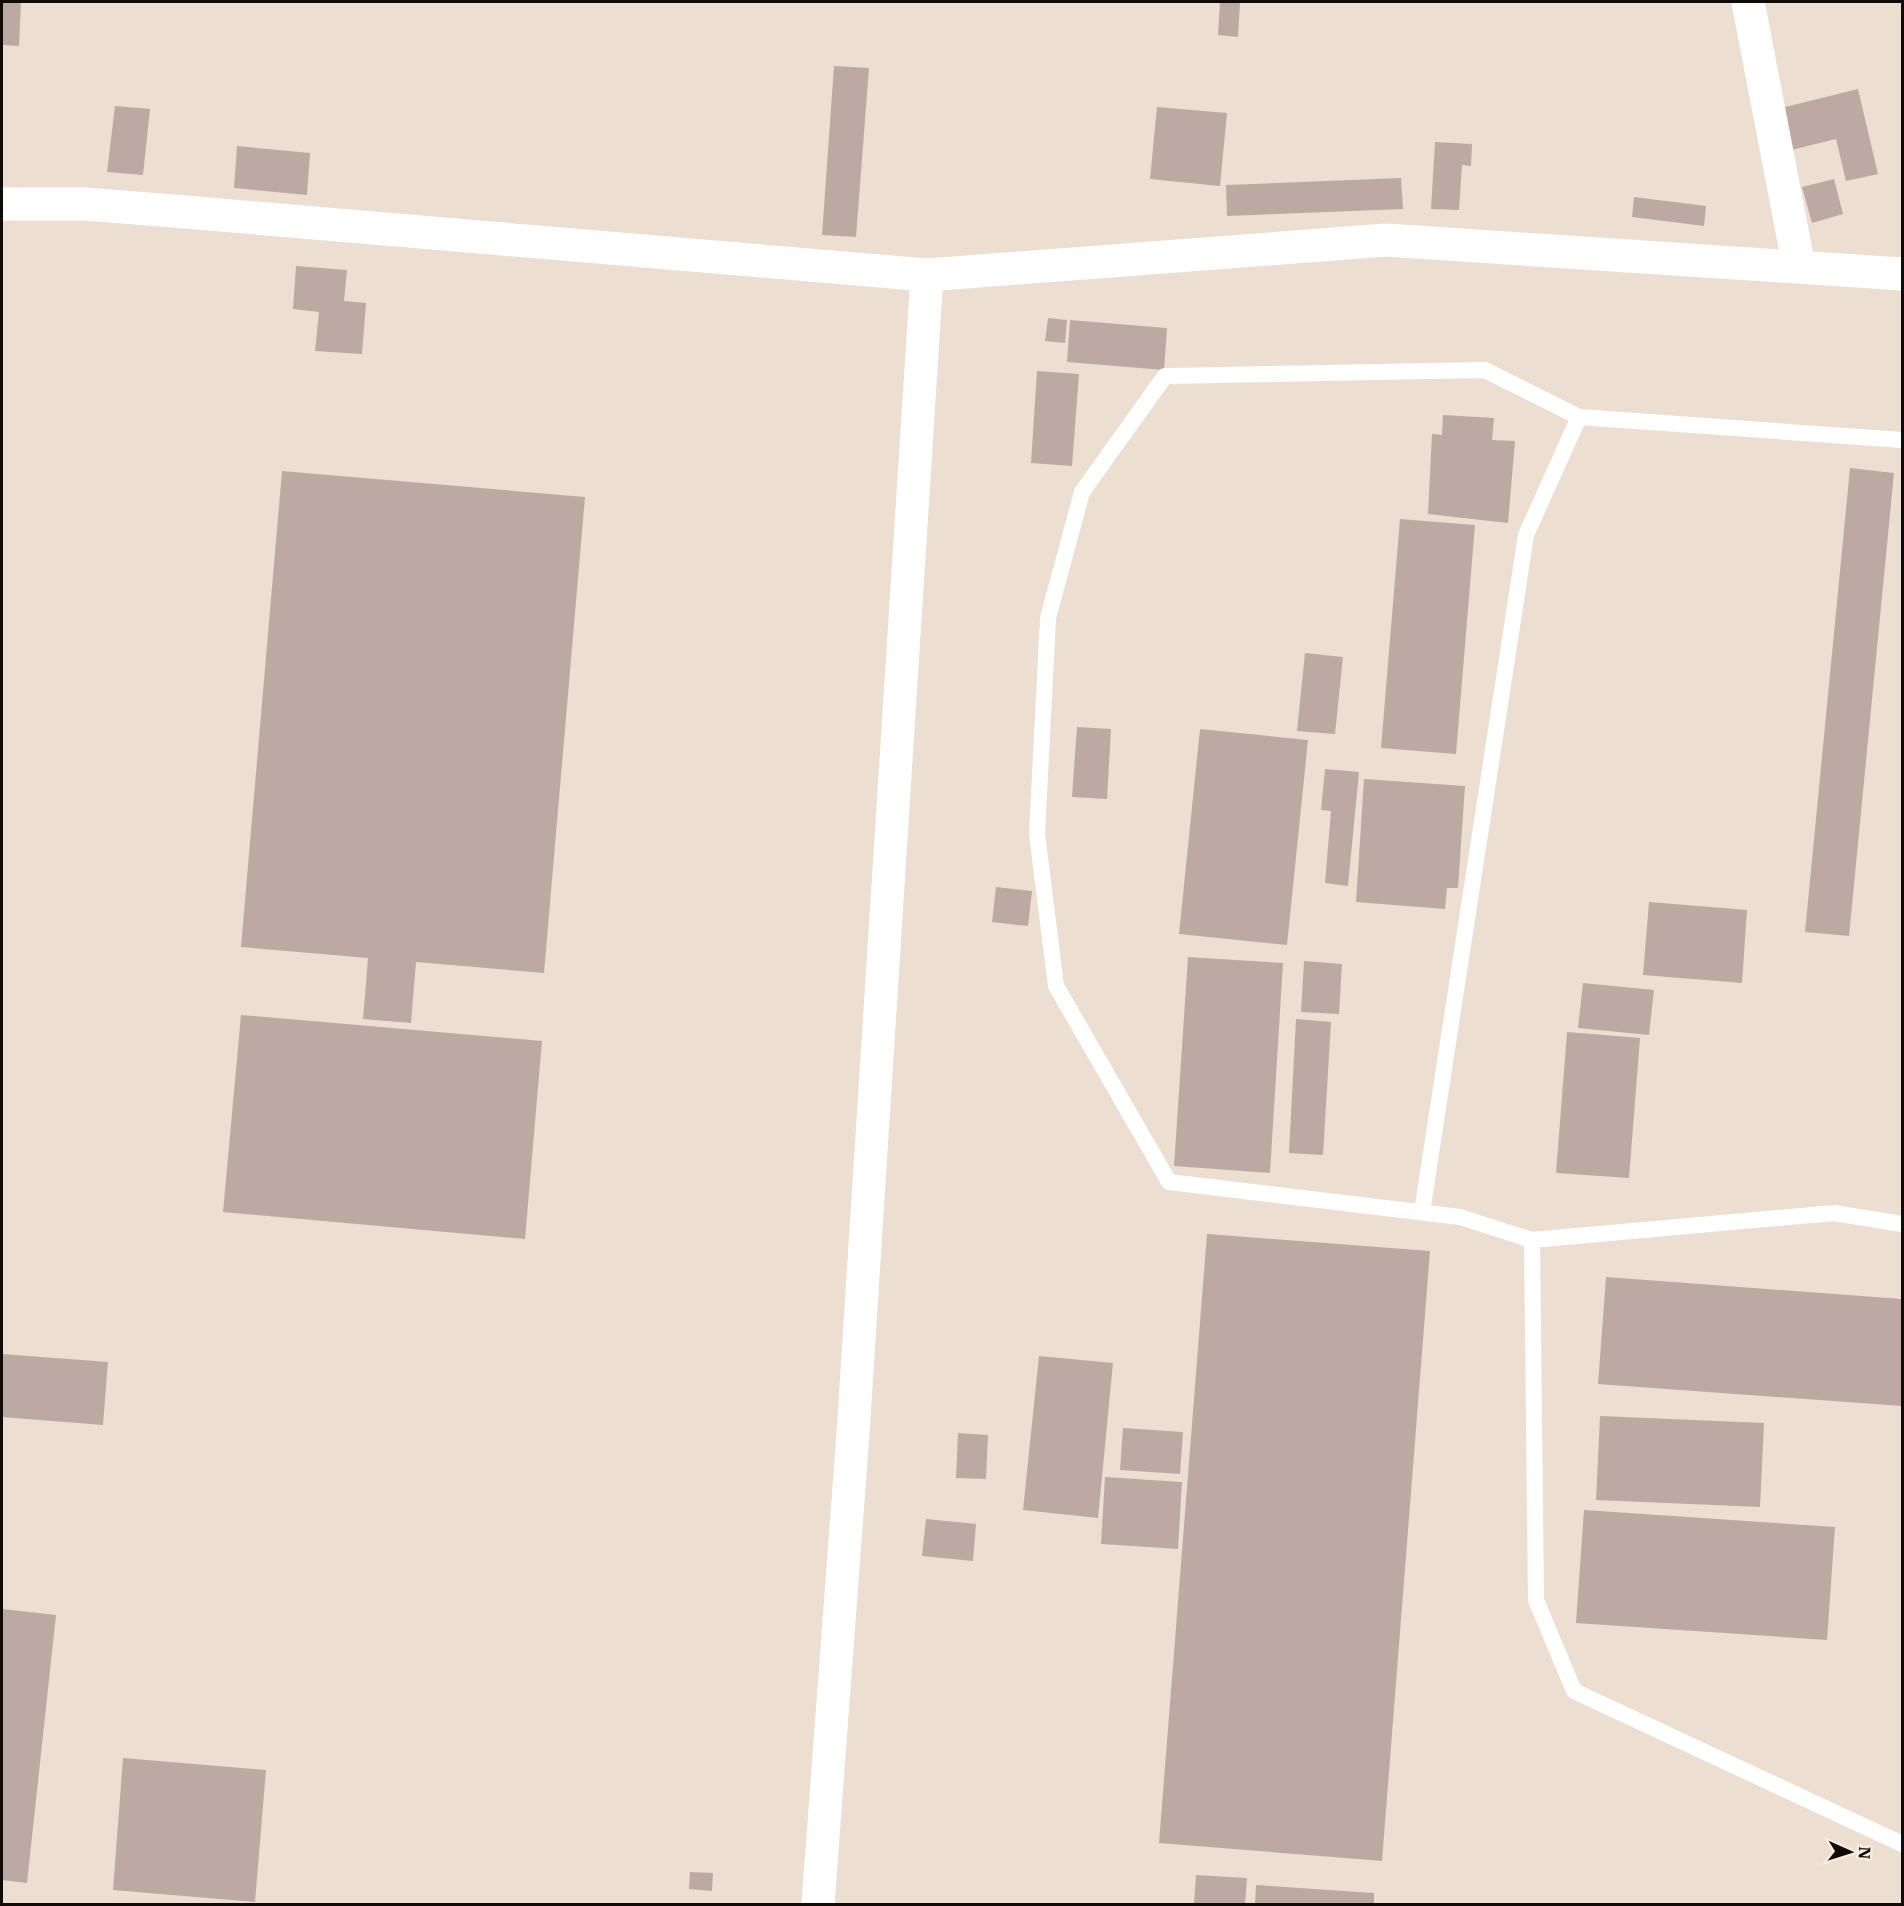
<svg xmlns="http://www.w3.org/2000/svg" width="1904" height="1906" font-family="'IBM Plex Serif',serif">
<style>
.building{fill:#bca9a3}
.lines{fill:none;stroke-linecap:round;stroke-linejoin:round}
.lane{stroke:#fff;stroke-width:16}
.street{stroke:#fff;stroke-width:33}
</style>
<rect width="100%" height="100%" fill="#ecdfd1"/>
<path class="building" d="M2 2H21L19 46 2 45Z
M1220 2H1240L1238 37 1218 35Z
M834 66 869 68 856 237 822 235Z
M1858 89 1878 174 1846 181 1836 139 1791 150 1781 108Z
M115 106 150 109 143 175 107 172Z
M1157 107 1227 113 1220 186 1150 179Z
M1435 142 1472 144 1471 166 1462 165 1459 210 1431 209Z
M237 146 310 153 307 195 234 188Z
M1401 178 1403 209 1227 216 1226 185Z
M1834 179 1843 214 1812 223 1802 187Z
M1634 197 1706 206 1704 226 1632 217Z
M296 266 347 270 344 301 366 303 362 354 315 351 319 312 293 309Z
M1048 318 1067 320 1065 343 1045 341Z
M1070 320 1167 328 1164 370 1067 362Z
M1037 371 1079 374 1072 466 1031 463Z
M1443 415 1494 418 1492 440 1515 441 1508 523 1428 514 1432 434 1442 435Z
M1850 468 1894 473 1849 936 1805 932Z
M282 471 585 497 544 973 416 962 411 1023 363 1019 368 958 241 947Z
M1400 519 1475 525 1456 754 1381 748Z
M1305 653 1343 657 1335 734 1297 731Z
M1077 727 1111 729 1107 799 1072 797Z
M1200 729 1308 740 1287 945 1179 934Z
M1325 769 1359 772 1348 886 1325 883 1331 811 1321 810Z
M1364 779 1465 786 1458 888H1447L1445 909 1356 902Z
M996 887 1032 891 1028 926 992 922Z
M1649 902 1747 910 1742 983 1643 975Z
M1188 957 1283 963 1270 1173 1174 1166Z
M1304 961 1342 964 1339 1014 1301 1012Z
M1583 983 1654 990 1649 1035 1578 1028Z
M241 1015 542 1041 525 1239 223 1212Z
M1296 1019 1331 1022 1323 1155 1289 1153Z
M1567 1032 1640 1038 1629 1178 1556 1173Z
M1207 1234 1430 1251 1382 1861 1159 1843Z
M1606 1277 1902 1299V1406L1598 1384Z
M2 1354 108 1362 103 1425 2 1417Z
M1039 1356 1113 1363 1098 1518 1023 1510Z
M1600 1416 1764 1423 1760 1507 1596 1500Z
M1123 1428 1183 1432 1180 1474 1120 1470Z
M958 1433 988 1435 986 1479 956 1478Z
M1105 1477 1182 1482 1178 1549 1101 1544Z
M1584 1510 1835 1527 1827 1640 1576 1623Z
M926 1519 976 1524 973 1561 922 1556Z
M2 1609 56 1615 27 1883 2 1880Z
M123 1758 266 1770 255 1902 113 1890Z
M690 1872 713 1873 712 1891 689 1889Z
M1196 1875 1247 1878 1245 1904H1194Z
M1256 1885 1374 1893V1904H1255Z"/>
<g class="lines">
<path class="lane" d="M1902 440 1579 417 1485 370 1165 376 1082 492 1048 618 1037 834 1056 986 1169 1182 1460 1217 1532 1240 1536 1600 1574 1691 1902 1844
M1422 1212 1526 535 1579 417
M1532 1240 1834 1213 1902 1224"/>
<path class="street" d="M1748 2 1799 267
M2 204H85L173 211 927 275 1386 240 1902 274
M818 1904 853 1433 927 275"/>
</g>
<rect width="1904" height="1906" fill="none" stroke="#0f0b06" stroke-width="6"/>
<g transform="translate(1850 1852) rotate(93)" stroke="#f9edde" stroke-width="4.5" paint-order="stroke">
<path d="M0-4.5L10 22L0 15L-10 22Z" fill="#0f0b06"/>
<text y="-9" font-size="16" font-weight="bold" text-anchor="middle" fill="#0f0b06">N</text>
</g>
</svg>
